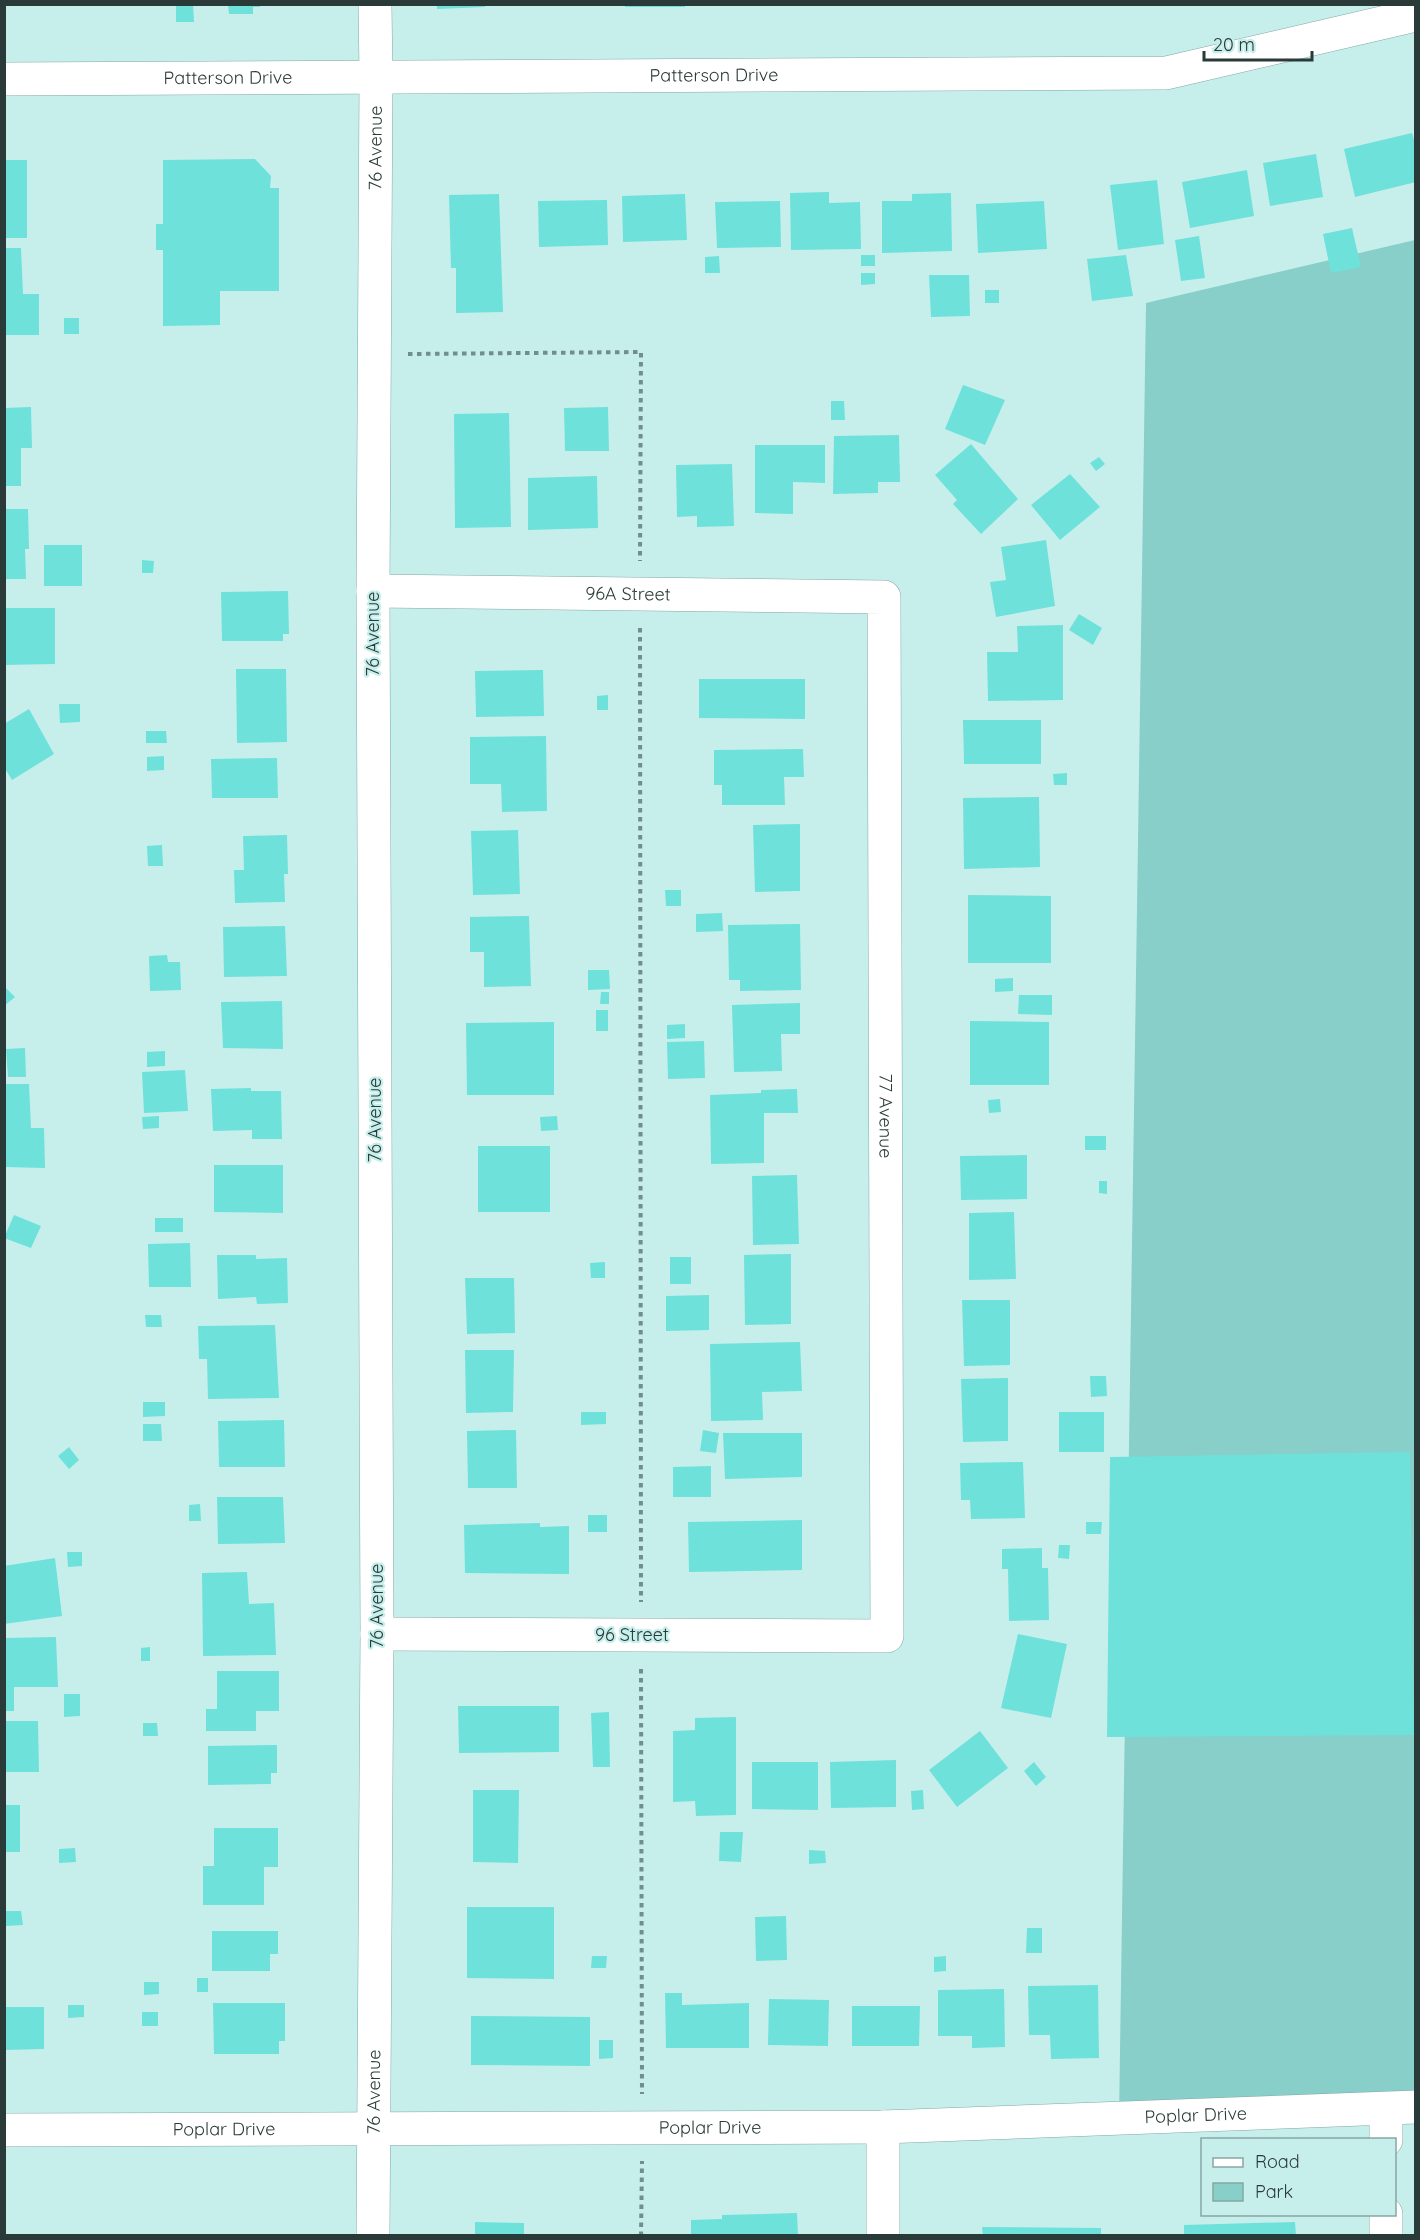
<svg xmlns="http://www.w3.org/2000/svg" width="1420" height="2240" font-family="Quicksand,sans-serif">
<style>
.green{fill:#88cec9}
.building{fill:#6ee1db}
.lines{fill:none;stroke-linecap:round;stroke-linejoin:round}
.minor-casing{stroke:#81a8a5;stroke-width:34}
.tertiary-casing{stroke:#81a8a5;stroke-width:34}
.path{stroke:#728e8c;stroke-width:4;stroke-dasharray:4.5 4.5;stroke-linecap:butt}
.minor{stroke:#fff;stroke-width:33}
.tertiary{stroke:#fff;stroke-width:33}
.labels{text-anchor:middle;stroke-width:4.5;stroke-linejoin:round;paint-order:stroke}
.street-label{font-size:18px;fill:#293a38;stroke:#c6efec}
</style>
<rect width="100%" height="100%" fill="#c6efec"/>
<path class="green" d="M1415 240V2107L1119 2119 1146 303Z"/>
<path class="building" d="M176 4H193L194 22H176Z
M228 4H260V7H253V14H229Z
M437 4H485V7L437 9Z
M625 4H685V7H625Z
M1412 133 1416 146V182L1355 197 1344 149Z
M1316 154 1323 197 1270 206 1263 163Z
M255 159 271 176 270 188H279V291H220V325L163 326V250H156V224H163V160Z
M5 160H27V238H5Z
M1247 170 1254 216 1190 228 1182 182Z
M1157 180 1164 244 1118 250 1110 185Z
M829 192V203L860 202 861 249 791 250 790 193Z
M951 193 952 251 882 253V201H912V194Z
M499 194 503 312 456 313V268H451L449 195Z
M685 194 687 240 623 242 622 196Z
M607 200 608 245 539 247 538 201Z
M780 201 781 247 717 248 715 202Z
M1044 201 1047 249 978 253 976 204Z
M1352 228 1361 267 1331 273 1323 234Z
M1199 236 1205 278 1181 281 1175 240Z
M4 248H21L23 294H39V335H4Z
M861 255H875V266H861Z
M1126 255 1133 296 1092 301 1087 259Z
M719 256 720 273H705V257Z
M861 273H875V284L861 285Z
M929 275H969L970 316 931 317Z
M985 290H999V303H985Z
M64 318H79V334H64Z
M963 385 1005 400 985 445 945 429Z
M831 401H844L845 420H831Z
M31 407 32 448H21V486H4V408Z
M608 407 609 451H565L564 408Z
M509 413 511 527 455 528 454 414Z
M899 435 900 482H878V493L833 494 834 436Z
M971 444 1018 499 981 534 953 504 957 500 935 475Z
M755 445H825V483L793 482V514L755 513Z
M1099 457 1105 464 1096 471 1090 463Z
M732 464 734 526 697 527V516L677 517 676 465Z
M1070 474 1100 507 1060 540 1031 505Z
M597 476 598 528 528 530V478Z
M4 509H28L29 549H25L26 579H4Z
M1046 540 1055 606 996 617 990 582 1006 580 1001 547Z
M44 545H82V586H44Z
M142 560 154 561 153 573H142Z
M288 591 289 634H283V641H222L221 592Z
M4 608H55V664L4 665Z
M1079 614 1102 628 1093 645 1069 630Z
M1063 625V700L988 701 987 652H1018L1017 626Z
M236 669H286L287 742 237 743Z
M543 670 544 716 476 717 475 671Z
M699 679H805V719L699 718Z
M608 695V710H597V696Z
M59 704H80V722L60 723Z
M29 709 54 754 12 780 4 767V724Z
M963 720H1041V764H964Z
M146 731H166L167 743H146Z
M546 736 547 811 502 812 501 784H470V737Z
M803 749 804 777H784L785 805H722V785H714V750Z
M164 756V770L147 771V757Z
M277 758 278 798H212L211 759Z
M1067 773V785H1054L1053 774Z
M1039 797 1040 867 964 869 963 798Z
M800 824V891L755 892 753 825Z
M518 830 520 894 473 895 471 831Z
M287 835 288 874H284L285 902 235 903 234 870H244L243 836Z
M162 845 163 866H148L147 846Z
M665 890H681V906H666Z
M968 895 1051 896V963H968Z
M722 913 723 931 696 932V914Z
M529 916 531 986 484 987V952H470V917Z
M800 924 801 990 740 991V980H729L728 925Z
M285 926 287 976 224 977 223 927Z
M167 955 168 962H180L181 990 150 991 149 956Z
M588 970H609L610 989 588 990Z
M1013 978V991L995 992V979Z
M4 986 15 997 4 1006Z
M601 992H609V1004H600Z
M1019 995H1052V1015L1018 1014Z
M282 1001 283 1049 223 1048 221 1002Z
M800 1003V1034H781L782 1071 734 1072 732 1005Z
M596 1010H608V1031H596Z
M970 1021 1049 1022V1085H970Z
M554 1022V1095H467L466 1023Z
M685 1024V1038L667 1039V1025Z
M704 1041 705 1078 668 1079 667 1042Z
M25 1048 26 1077H8L6 1049Z
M165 1051V1066L147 1067V1052Z
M185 1070 188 1111 144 1113 142 1072Z
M4 1084H29L31 1128H44L45 1168 4 1167Z
M251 1088V1091H281L282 1139H252V1130L213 1131 211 1089Z
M797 1089 798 1113H764V1163L711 1164 710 1095 761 1093V1090Z
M1000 1099 1001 1112 989 1113 988 1100Z
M159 1116V1128L143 1129 142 1117Z
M557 1116 558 1130 541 1131 540 1117Z
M1085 1136H1106V1150H1085Z
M478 1146H550V1212H478Z
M1027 1155V1199L961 1200 960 1156Z
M214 1165H283V1213L214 1212Z
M797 1175 799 1244 753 1245 752 1176Z
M1099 1181H1107V1194L1099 1193Z
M1014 1212 1016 1279 969 1280V1213Z
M14 1215 41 1226 31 1248 4 1238Z
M155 1218H183V1232H155Z
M190 1243 191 1287H149L148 1244Z
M791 1254V1324L745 1325 744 1255Z
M217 1255H256V1259L287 1258 288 1303 257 1304 256 1297 218 1299Z
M670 1257H691V1284H670Z
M605 1262V1278H591L590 1263Z
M465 1278H514L515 1333 467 1334Z
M709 1295V1330L666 1331V1296Z
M962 1300H1010V1365L964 1366Z
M145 1315H161L162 1327H146Z
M275 1325 279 1398 208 1399 207 1359H199L198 1326Z
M800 1342 802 1391 762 1392 763 1420 711 1421 710 1344Z
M465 1350H514L513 1412 466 1413Z
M1090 1376H1106L1107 1396 1091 1397Z
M1008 1378V1441L963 1442 961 1379Z
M143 1402H165V1416L143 1417Z
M581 1412H606V1424L581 1425Z
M1059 1412H1104V1452H1059Z
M284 1420 285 1467H219L218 1421Z
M143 1424H161L162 1441H143Z
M516 1430 517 1488H468L467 1431Z
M703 1430 719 1433 716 1453 700 1451Z
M723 1433H802V1477L725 1479Z
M69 1447 79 1460 69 1469 58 1456Z
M1410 1452 1414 1735 1107 1737 1110 1457Z
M1023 1462 1025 1518 971 1519 970 1500H961L960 1463Z
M711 1466V1497H673V1467Z
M217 1497H283L285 1543 218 1544Z
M200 1504 201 1521H189V1505Z
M588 1515H607V1532H588Z
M802 1520V1570L689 1572 688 1522Z
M1086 1522H1102L1101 1534H1086Z
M540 1523V1527L569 1526V1574L465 1573 464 1525Z
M1059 1545H1070L1069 1559 1058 1558Z
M1042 1548V1568H1048L1049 1620 1009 1621 1008 1569H1002V1549Z
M67 1552H82V1566L68 1567Z
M55 1558 62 1616 4 1624V1566Z
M247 1572 249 1604 274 1603 276 1655 203 1656 202 1573Z
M1018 1634 1067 1644 1051 1718 1001 1708Z
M56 1637 58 1687H14V1711H4V1638Z
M150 1647V1661H141V1648Z
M217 1671H279V1711H256V1731H206V1709H217Z
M64 1694H80V1716L64 1717Z
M458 1706H559V1752L459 1753Z
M609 1712 610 1767H593L591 1713Z
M736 1717V1815L696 1816 695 1801 673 1802V1731L695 1730V1718Z
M4 1721H38L39 1772H4Z
M143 1723H157L158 1736H143Z
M980 1731 1008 1768 957 1807 929 1770Z
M277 1745V1773H271V1784L208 1785V1746Z
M896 1760V1807L831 1808 830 1762Z
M752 1762H818V1810L752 1809Z
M1034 1762 1046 1777 1036 1786 1024 1771Z
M473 1790H519L518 1863 473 1862Z
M923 1790 924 1809 912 1810 911 1791Z
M4 1805H20V1852H4Z
M214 1828H278V1867H264V1905H203V1866H214Z
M720 1832H743L741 1862 719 1861Z
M75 1848 76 1862 59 1863V1849Z
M809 1850 825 1851 826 1863 809 1864Z
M467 1907H554V1979L467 1978Z
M5 1911H21L23 1925 6 1926Z
M786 1916 787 1960 756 1961 755 1917Z
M1027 1928H1042V1953H1026Z
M212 1931H278V1954H270V1971H212Z
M592 1956H607L606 1968H591Z
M946 1956V1971L934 1972V1957Z
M197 1978H208V1992H197Z
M144 1982H159V1994L144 1995Z
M1098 1985 1099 2058 1051 2059 1050 2035H1029L1028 1986Z
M1004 1989 1005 2047 972 2048V2036H938V1990Z
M665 1993H682V2005L749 2003V2048H666Z
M769 1999 829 2000 828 2046 768 2045Z
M213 2003H285V2041H279V2054H214Z
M68 2005H84V2017L68 2018Z
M852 2006H920L919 2046H852Z
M5 2007H44V2049L5 2050Z
M142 2012H158V2026H142Z
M471 2016 590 2017V2066L471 2065Z
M599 2040H613V2058L599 2059Z
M797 2213 798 2236H691V2220L722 2219V2215Z
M475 2222 524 2223V2236H475Z
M1295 2222 1296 2236H1184V2225Z
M982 2227 1101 2228V2236H983Z"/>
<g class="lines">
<g class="minor-casing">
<g id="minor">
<path d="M375 4 376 77"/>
<path id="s1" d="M373 591 884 597 887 1636 377 1634"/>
<path d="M1386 2109V2140"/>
<path d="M1386 2214V2236"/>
<path d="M883 2236V2127"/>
</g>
</g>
<g class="tertiary-casing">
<g id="tertiary">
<path id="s2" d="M4 79 1166 73 1416 15"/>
<path id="s3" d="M4 2130 883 2127 1416 2107"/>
<path id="s4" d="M373 2236 377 1634 373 591 376 77"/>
</g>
</g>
<path class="path" d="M408 354 641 352 640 561
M640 628 641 1602
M641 1669 642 2094
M641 2236 642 2161"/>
<use href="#minor" class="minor"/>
<use href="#tertiary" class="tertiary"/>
</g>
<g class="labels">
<g class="street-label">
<text dy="6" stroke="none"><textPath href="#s2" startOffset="710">Patterson Drive</textPath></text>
<text dy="6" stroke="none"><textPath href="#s2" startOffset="224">Patterson Drive</textPath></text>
<text dy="6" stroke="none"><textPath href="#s4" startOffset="2088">76 Avenue</textPath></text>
<text dy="6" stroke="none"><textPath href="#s1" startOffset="255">96A Street</textPath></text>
<text transform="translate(373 634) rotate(-90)" y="6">76 Avenue</text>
<text dy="6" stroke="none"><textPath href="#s1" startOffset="1030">77 Avenue</textPath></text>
<text transform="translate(375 1120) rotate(-90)" y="6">76 Avenue</text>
<text transform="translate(377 1606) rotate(-90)" y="6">76 Avenue</text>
<text x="632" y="1641">96 Street</text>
<text dy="6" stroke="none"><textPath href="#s4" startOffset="144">76 Avenue</textPath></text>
<text dy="6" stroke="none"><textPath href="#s3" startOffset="1192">Poplar Drive</textPath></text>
<text dy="6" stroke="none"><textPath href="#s3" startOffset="706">Poplar Drive</textPath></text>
<text dy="6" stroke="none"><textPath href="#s3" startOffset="220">Poplar Drive</textPath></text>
</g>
</g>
<rect width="1420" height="2240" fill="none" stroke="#293a38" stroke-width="12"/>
<rect x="1201" y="2138" width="195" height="78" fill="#c6efec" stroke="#87a7a4" stroke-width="1.5"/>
<rect x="1213" y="2158" width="30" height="9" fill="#ffffff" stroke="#87a7a4" stroke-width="1.5"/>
<text x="1255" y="2168" font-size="18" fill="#293a38">Road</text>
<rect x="1213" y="2183" width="30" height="18" fill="#88cec9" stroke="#87a7a4" stroke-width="1.5"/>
<text x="1255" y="2198" font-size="18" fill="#293a38">Park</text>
<path d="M1204 51v9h108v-9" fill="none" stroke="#293a38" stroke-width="3"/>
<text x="1213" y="51" font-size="18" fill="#293a38" stroke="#c6efec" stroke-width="4.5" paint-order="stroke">20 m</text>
</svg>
